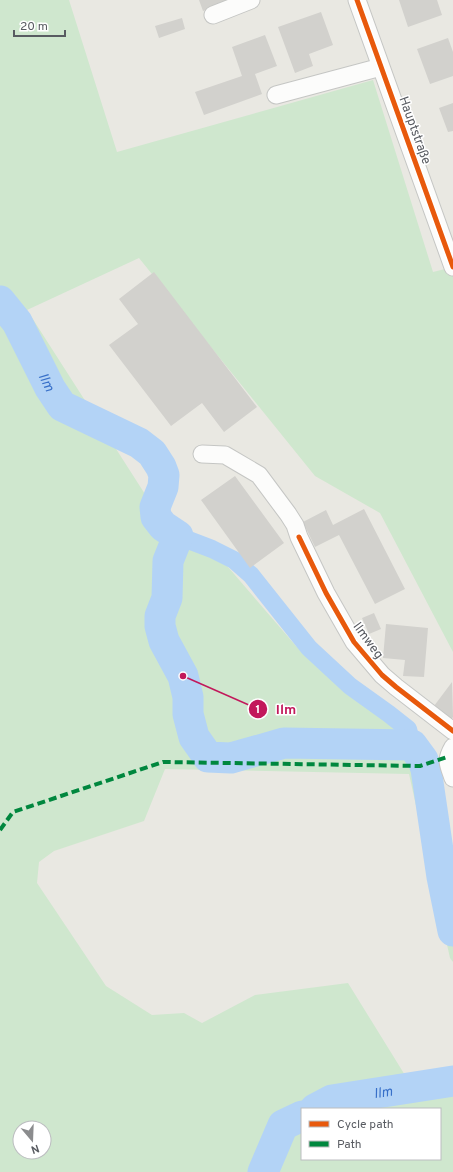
<svg xmlns="http://www.w3.org/2000/svg" width="453" height="1172" font-family="Overpass,sans-serif">
<style>
.green{fill:#cfe7ce;fill-rule:evenodd}
.lines{fill:none;stroke-linecap:round;stroke-linejoin:round}
.canal{stroke:#b3d3f6;stroke-width:18}
.river{stroke:#b3d3f6;stroke-width:31}
.building{fill:#d2d1cd}
.minor-casing{stroke:#c5c6c4;stroke-width:19}
.minor{stroke:#fcfcfb;stroke-width:17}
.quiet{stroke:#00873e;stroke-width:4;stroke-dasharray:8 4;stroke-linecap:butt}
.cycleway-casing{stroke:#fff;stroke-width:8}
.cycleway{stroke:#e8590c;stroke-width:5}
.labels{text-anchor:middle;stroke-width:3;stroke-linejoin:round;paint-order:stroke}
.street-label{font-size:13px;fill:#585b61;stroke:#fff}
.water-label{font-size:14px;font-style:italic;fill:#3870c9;stroke:#fff}
.leader{fill:none;stroke:#c2185b;stroke-width:1.5}
.callout-dot{fill:#c2185b;stroke:#fff;stroke-width:1.5}
.mark-label{font-size:12px;text-anchor:middle;font-weight:bold;fill:#fff}
.callout-label{font-size:14px;text-anchor:middle;font-weight:bold;fill:#c2185b;stroke:#fff;stroke-width:3;stroke-linejoin:round;paint-order:stroke}
</style>
<rect width="100%" height="100%" fill="#e9e8e2"/>
<path class="green" d="M0 0H69L117 152 373 80 433 272 453 267V652L380 513 315 476 139 258 27 310 168 530 216 553 296 646 418 742 453 848V962L450 958 409 774 165 769 144 821 54 851 39 862 37 883 106 986 152 1015 184 1013 202 1023 255 995 348 983 408 1080 441 1076 453 1066V1172H0ZM302 1109H440V1159H302ZM20 1128H44V1152H20Z"/>
<g class="lines">
<path class="canal" d="M178 536 212 549 234 560 251 575 309 648 350 686 389 714 408 729 412 745"/>
<g class="river">
<path id="s1" d="M0 301 17 322 50 388 62 406 139 443 152 453 161 467 164 475 163 487 155 507 156 517 163 526 178 536 168 561 167 598 160 616V626L164 641 183 676 188 697V714L194 737 208 757 231 758 284 743 412 745 423 760 426 769 442 877 453 931"/>
<path id="s2" d="M315 1109 332 1100 453 1081"/>
<path d="M263 1172 283 1125 302 1116"/>
</g>
</g>
<path class="building" d="M199 0H234L203 11Z
M399 0H437L442 15 408 27Z
M321 12 333 45 309 54 313 66 295 73 278 27Z
M182 18 185 29 159 38 155 26Z
M265 35 277 66 255 74 262 94 204 115 195 92 242 76 232 47Z
M448 38 453 52V76L430 84 417 49Z
M453 103V131L448 132 439 108Z
M154 272 257 407 224 432 202 403 171 426 109 345 138 324 119 299Z
M235 476 284 543 250 568 201 500Z
M364 509 405 589 375 604 339 535 315 547 303 522 326 510 333 525Z
M374 613 381 629 369 634 362 618Z
M386 624 428 628 424 677 403 676 405 660 383 658Z
M452 682 453 717 451 720 434 706Z"/>
<g class="lines">
<g class="minor-casing">
<path id="minor" d="M357 0 453 267
M213 15 251 0
M276 95 381 67
M202 454 225 455 259 475 288 514 295 525 299 537 326 593 354 642 382 675 396 687 453 731
M453 747C445 761 448 763 453 778"/>
</g>
<use href="#minor" class="minor"/>
<path class="quiet" d="M0 830 13 812 163 762 420 766 447 757"/>
<g class="cycleway-casing">
<path id="cycleway" d="M357 0 453 267
M299 537 326 593 354 642 382 675 396 687 453 731"/>
</g>
<use href="#cycleway" class="cycleway"/>
</g>
<g class="labels">
<g class="street-label">
<text transform="translate(416 130) rotate(70)" y="5">Hauptstraße</text>
<text transform="translate(369 640) rotate(54)" y="5">Ilmweg</text>
</g>
<g class="water-label">
<text dy="5" stroke="none"><textPath href="#s1" startOffset="94">Ilm</textPath></text>
<text dy="5" stroke="none"><textPath href="#s2" startOffset="71">Ilm</textPath></text>
</g>
</g>
<path class="leader" d="M183 676L258 709"/>
<g class="callout-dot">
<circle cx="183" cy="676" r="4"/>
<circle cx="258" cy="709" r="10"/>
</g>
<g class="mark-label">
<text x="258" y="713">1</text>
</g>
<g class="callout-label">
<text x="286" y="714">Ilm</text>
</g>
<rect x="301" y="1108" width="140" height="52" fill="#ffffff" stroke="#bcbdc0"/>
<rect x="309" y="1121" width="20" height="6" fill="#e8590c" stroke="#bcbdc0"/>
<text x="337" y="1128" font-size="12" fill="#585b61">Cycle path</text>
<rect x="309" y="1141" width="20" height="6" fill="#00873e" stroke="#bcbdc0"/>
<text x="337" y="1148" font-size="12" fill="#585b61">Path</text>
<g transform="translate(32 1140) rotate(161)"><circle r="19" fill="#ffffff" stroke="#bcbdc0"/>
<path d="M0-3L7 15L0 10L-7 15Z" fill="#8b8c8e"/>
<text y="-6" font-size="11" font-weight="bold" text-anchor="middle" fill="#585b61">N</text>
</g>
<path d="M14 30v6h51v-6" fill="none" stroke="#585b61" stroke-width="2"/>
<text x="20" y="30" font-size="12" fill="#585b61" stroke="#ffffff" stroke-width="3" paint-order="stroke">20 m</text>
</svg>
